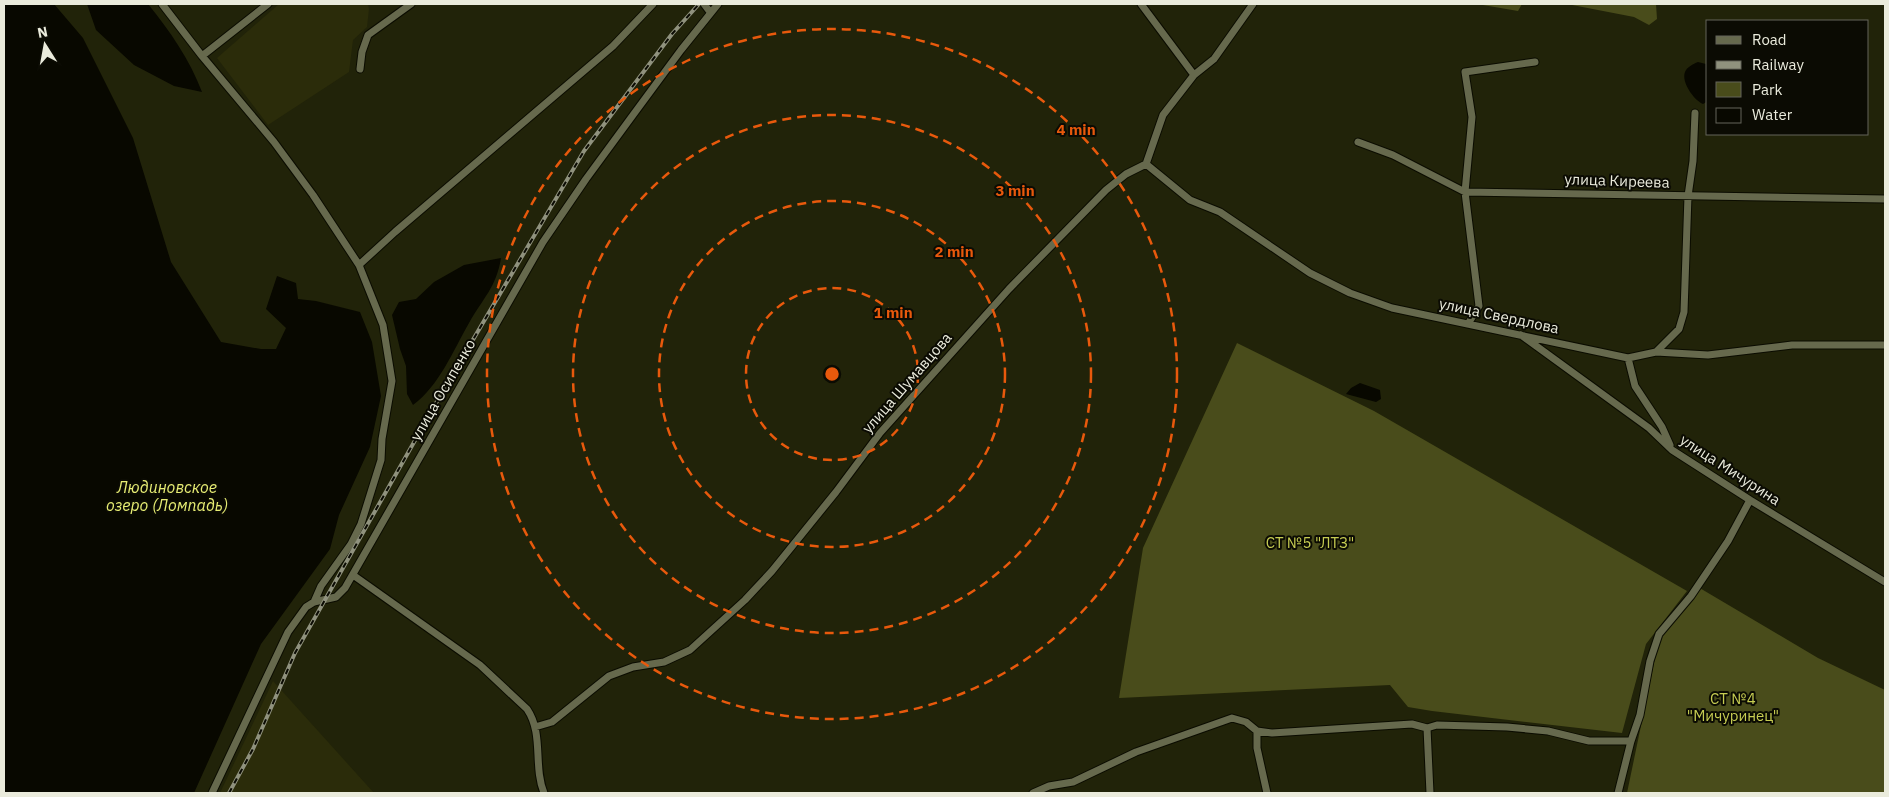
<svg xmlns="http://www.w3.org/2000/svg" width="1889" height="797" font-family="'IBM Plex Sans',sans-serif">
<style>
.built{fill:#2b2c0a}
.green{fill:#494c1b}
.water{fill:#080800}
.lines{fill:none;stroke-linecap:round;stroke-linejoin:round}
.minor-casing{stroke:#0b0c00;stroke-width:9}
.minor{stroke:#66694d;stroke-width:7}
.rail-casing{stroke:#90927e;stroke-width:4}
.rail{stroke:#0b0b03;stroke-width:2;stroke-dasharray:5.5;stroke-linecap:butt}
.ring{fill:none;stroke:#e8590c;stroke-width:2.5;stroke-dasharray:9 6}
.labels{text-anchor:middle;stroke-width:4;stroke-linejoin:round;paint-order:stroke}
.street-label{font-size:15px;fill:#eaebdc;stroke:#0b0b03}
.park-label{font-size:15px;fill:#c7cd52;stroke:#0b0b03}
.water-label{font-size:16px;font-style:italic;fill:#e7ed74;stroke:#0b0b03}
.centre{fill:#e8590c;stroke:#0b0b03;stroke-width:2.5}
.ring-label{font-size:15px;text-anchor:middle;font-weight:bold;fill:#e8590c;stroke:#0b0b03;stroke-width:4;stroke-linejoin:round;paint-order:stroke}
</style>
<rect width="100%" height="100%" fill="#212309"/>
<path class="built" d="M279 4H368L369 9 367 27 353 40 349 72 268 125 217 58Z
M273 681 374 793H220Z"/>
<path class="green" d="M1477 4H1522L1518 11Z
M1567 4H1656L1657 19 1649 25 1634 17Z
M1237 343 1374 411 1687 591 1646 644 1622 733 1432 711 1408 707 1390 685 1119 698 1143 548Z
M1698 587 1818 658 1885 690V793H1627L1659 639Z"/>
<path class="water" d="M4 4H54L83 38 133 138 171 262 221 342 261 349H276L286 328 266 309 277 276 296 283 298 299 316 301 360 312 372 342 381 396 370 447 339 515 330 549 261 644 194 793H4Z
M87 4H148C170 31 190 60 202 92L174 86 134 65 96 30Z
M1698 62 1706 64 1708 67V101L1703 104C1694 100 1681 82 1685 72 1687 67 1693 64 1698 62Z
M501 258C496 288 483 298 469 323 453 351 439 386 413 405L407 394 406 366 400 349 392 315 399 302 416 299 434 282 464 265Z
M1360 383 1380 390 1381 399 1376 402 1346 394 1351 388Z"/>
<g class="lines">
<g class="minor-casing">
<path id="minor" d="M162 4 202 56 274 142 313 195 359 265 383 325 392 381 382 439 381 460 361 524 351 544 321 586 314 602
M704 4 710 12
M1141 4 1194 75
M202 56 268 4
M360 69 362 52 368 35 411 4
M1358 142 1393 155 1465 192 1885 199
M1146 164 1190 200 1220 212 1310 273 1350 293 1392 308 1628 358 1656 352 1708 355 1792 345H1885
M359 265 395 232 613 46 653 4
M1468 324 1479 306 1465 192 1472 117 1465 72 1535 62
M1521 335 1649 428 1672 450 1750 500 1885 582
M1656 352 1679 329 1684 312 1688 196 1693 161 1695 113
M1628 358 1635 386 1662 427 1670 445
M353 575 480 665 527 709C544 734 533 766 544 793
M535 727 552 722 609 676 633 667 664 662 690 650 745 600 772 571 836 492 880 433 1009 289 1106 190 1126 174 1146 164 1163 115 1194 75 1214 59 1253 4
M1427 728 1430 793
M1257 731V748L1267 793
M212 793 288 632 306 607 314 602 336 597 345 588 543 242 586 179 633 115 681 50 718 4
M1033 793 1049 786 1073 782 1136 752 1232 718 1246 722 1257 731 1272 733 1412 724 1427 728 1437 725 1507 727 1548 731 1589 741H1631
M1618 793 1631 741 1640 715 1650 661 1659 634 1691 596 1728 541 1750 500"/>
</g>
<use href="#minor" class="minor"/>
<g class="rail-casing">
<path id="rail" d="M229 793 253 749 295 653 444 389 584 151 672 34 699 4"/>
</g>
<use href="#rail" class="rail"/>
</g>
<g class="ring">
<circle cx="832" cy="374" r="86"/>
<circle cx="832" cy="374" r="173"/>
<circle cx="832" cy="374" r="259"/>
<circle cx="832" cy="374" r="345"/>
</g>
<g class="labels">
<g class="street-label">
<text transform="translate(1617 181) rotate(2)" y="5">улица Киреева</text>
<text transform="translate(1499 316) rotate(12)" y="5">улица Свердлова</text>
<text transform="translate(907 383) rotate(-49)" y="5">улица Шумавцова</text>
<text transform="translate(443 390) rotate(-60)" y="5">улица Осипенко</text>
<text transform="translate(1730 470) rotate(33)" y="5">улица Мичурина</text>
</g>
<g class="park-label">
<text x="1310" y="548">СТ №5 "ЛТЗ"</text>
<text x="1733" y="704">СТ №4<tspan x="1733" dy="17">"Мичуринец"</tspan></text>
</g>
<g class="water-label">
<text x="167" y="493">Людиновское<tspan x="167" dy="18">озеро (Ломпадь)</tspan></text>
</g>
</g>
<circle cx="832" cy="374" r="8" class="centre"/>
<g class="ring-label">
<text x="1076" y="135">4 min</text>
<text x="1015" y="196">3 min</text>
<text x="954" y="257">2 min</text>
<text x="893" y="318">1 min</text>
</g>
<rect width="1889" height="797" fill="none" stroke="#eaebdc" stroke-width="10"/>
<rect x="1706" y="20" width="162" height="115" fill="#0b0b03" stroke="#64655a"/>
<rect x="1716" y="36" width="25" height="8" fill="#66694d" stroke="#64655a"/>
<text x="1752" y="45" font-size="15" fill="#eaebdc">Road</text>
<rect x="1716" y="61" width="25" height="8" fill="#90927e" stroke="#64655a"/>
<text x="1752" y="70" font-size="15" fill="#eaebdc">Railway</text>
<rect x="1716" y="82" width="25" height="15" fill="#494c1b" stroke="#64655a"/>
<text x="1752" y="95" font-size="15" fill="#eaebdc">Park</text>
<rect x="1716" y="108" width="25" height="15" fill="#080800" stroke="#64655a"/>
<text x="1752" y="120" font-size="15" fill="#eaebdc">Water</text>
<g transform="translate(45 45) rotate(349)" stroke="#0b0b03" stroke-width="4" paint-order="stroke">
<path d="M0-4L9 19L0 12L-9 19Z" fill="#eaebdc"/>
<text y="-8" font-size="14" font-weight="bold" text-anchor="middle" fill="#eaebdc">N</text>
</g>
</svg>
